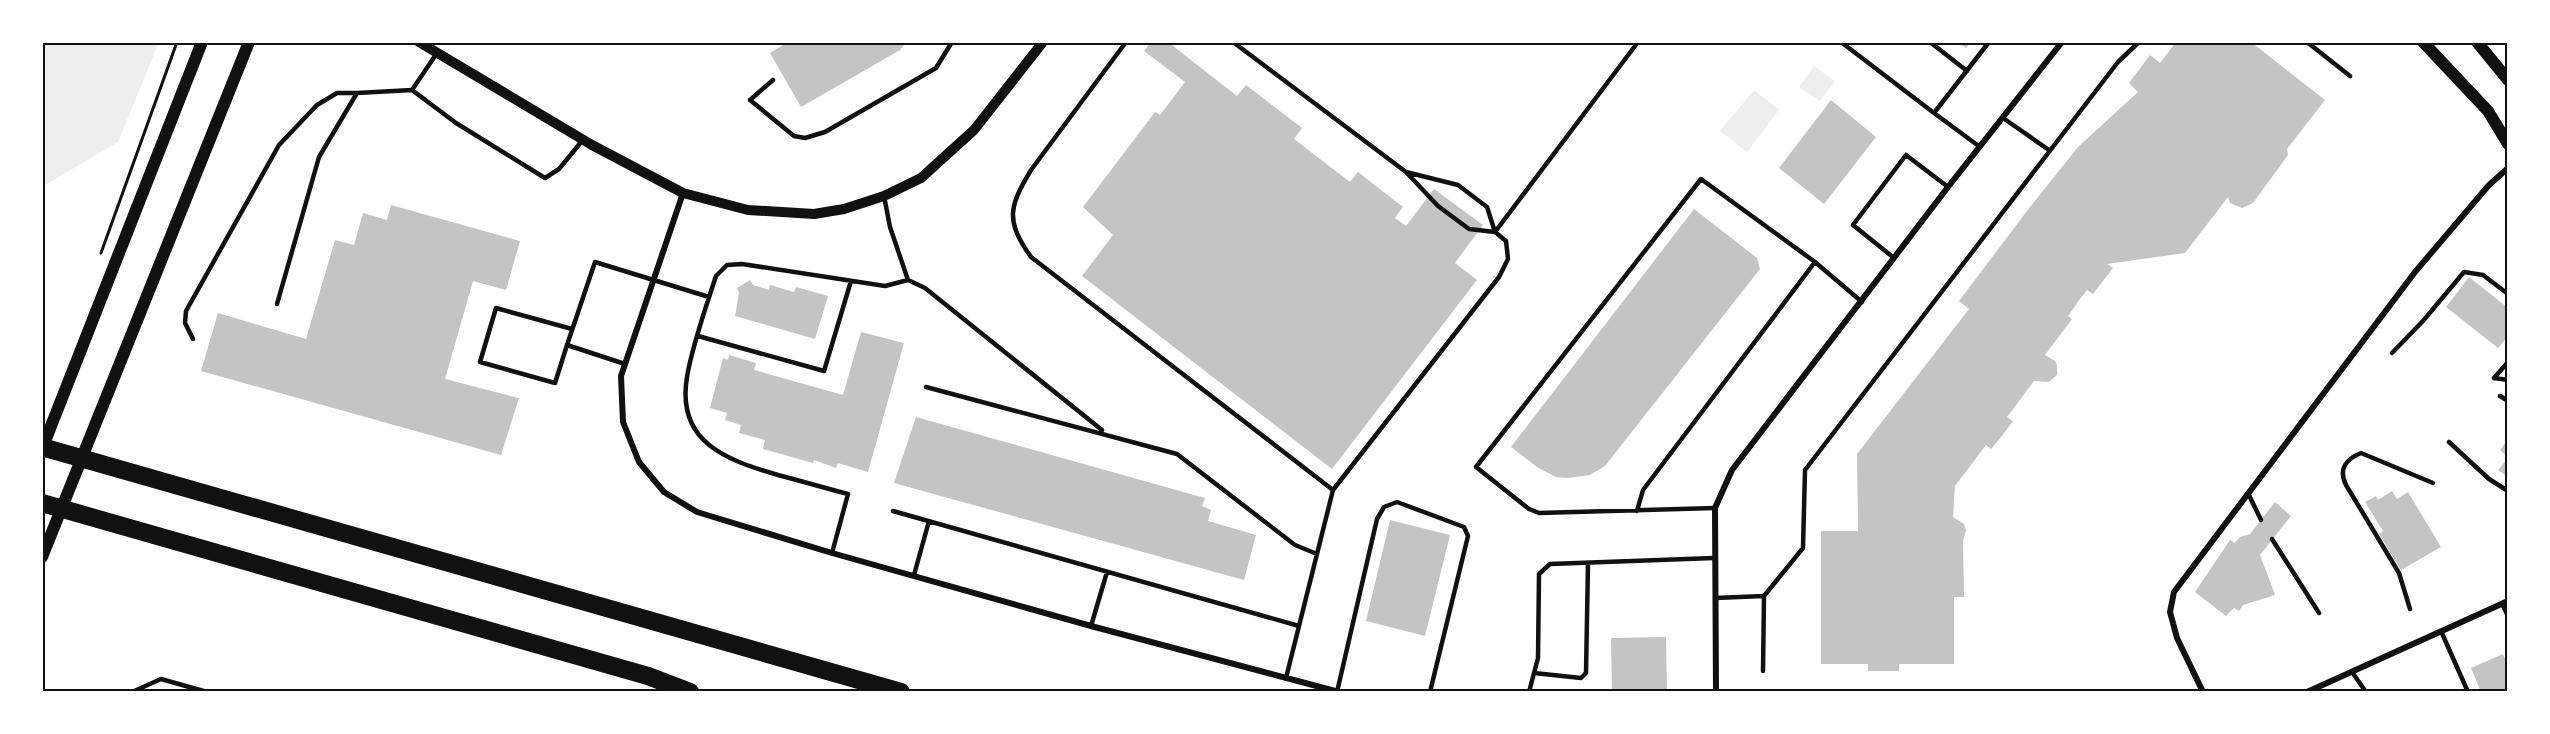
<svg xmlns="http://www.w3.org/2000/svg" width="2550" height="734" font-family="'Open Sans',sans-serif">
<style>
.green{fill:#eee}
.building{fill:#c4c4c4}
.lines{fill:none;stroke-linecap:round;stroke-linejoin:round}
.path{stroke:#111;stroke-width:3}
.service{stroke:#111;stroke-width:4.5}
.minor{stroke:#111;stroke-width:6}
.tertiary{stroke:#111;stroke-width:10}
.secondary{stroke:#111;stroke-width:12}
.motorway{stroke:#111;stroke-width:18}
.neatline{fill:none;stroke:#111;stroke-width:2}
</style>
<rect width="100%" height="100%" fill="#fff"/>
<path class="green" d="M42 42H159L118 142 42 187Z
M1814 66 1835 81 1820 101 1799 87Z
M1754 90 1779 110 1747 152 1720 131Z"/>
<path class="building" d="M788 42H906L900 50 801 107 770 53Z
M1151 42H1168L1237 96 1246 85 1302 128 1294 139 1350 182 1358 172 1403 207 1395 218 1406 226 1434 189 1483 225 1455 263 1477 280 1332 469 1082 276 1113 235 1083 207 1155 112 1160 115 1185 82 1144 51Z
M1958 42H1970L1966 48Z
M2176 42H2251L2325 100 2287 149 2288 155 2253 203 2242 208 2230 203 2228 197 2185 253 2107 264 2113 268 2093 294 2087 290 2080 299 2068 316 2072 319 2045 355 2055 361 2057 365V375L2049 382 2034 381 2007 417 2013 421 2002 436 1991 449 1986 445 1955 486 1953 517 1964 524 1966 530 1963 541 1964 597H1954V664H1899V671H1868V664H1821V531H1858L1857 454 1969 309 1959 301 2030 207 2078 147 2138 92 2129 83 2150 55 2160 63Z
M1831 100 1876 137 1824 204 1779 168Z
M391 205 520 241 506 290 473 281 445 379 519 398 501 455 201 371 218 313 306 339 335 240 354 245 363 213 387 220Z
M1694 209 1757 258 1760 269 1605 466 1590 475 1568 478 1556 477 1537 467 1511 447Z
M2469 277 2508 308V336L2498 348 2446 307Z
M750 280 753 285 769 290 770 285 794 292 796 287 828 296 815 339 735 316 739 293 737 288Z
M861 332 904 343 868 472 838 463 836 468 814 460 813 463 763 449 765 440 739 433 741 425 725 420 727 413 710 408 723 358 728 360 729 355 756 363 754 370 843 395Z
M916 417 1205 498 1202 506 1211 510 1208 521 1256 535 1244 580 894 483Z
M2508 439V457L2500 450Z
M2508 458V477L2498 470Z
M2392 491 2397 499 2408 492 2441 547 2401 570 2379 534 2383 531 2365 502 2376 496 2378 500Z
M2275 502 2291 516 2260 555 2275 595 2243 605 2239 611 2234 608 2226 616 2195 592 2230 540 2235 543 2240 537 2250 534Z
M1390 520 1450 535 1425 636 1366 621Z
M1666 637 1667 692H1612L1611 638Z
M2503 654 2508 666V692H2481L2471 668Z"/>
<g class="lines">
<path class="path" d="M2507 42 2508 43
M101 253 177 42"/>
<path class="service" d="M1126 42 1031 170C1009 207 1005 220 1031 257L1333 490
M1233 42 1406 172 1458 185 1487 207 1495 232 1469 229 1438 206 1406 172
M1841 42 1934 113
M1930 42 1967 71
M2307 42 2350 76
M773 80 750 100 794 136 805 138 825 132 936 68 952 42
M412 90 437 53
M2003 118 2049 150
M1980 147 1934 113 1989 42
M884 196 890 227 908 280 925 288 1102 430
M1894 258 1853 225 1906 155 1948 187
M277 304 319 157 357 93 412 90 456 123 545 178 559 169 582 141
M698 336 824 371 851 281
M193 339 185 323 186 311 279 145 317 105 337 93H357
M567 345 555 383 480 362 496 308 572 329
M2392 353 2423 321 2464 272 2483 275 2508 294
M625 364 567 345 595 262 709 297
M2494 378 2508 362
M2494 378 2508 380
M926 387 1177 454 1295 545 1317 554
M2500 396 2508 401
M2449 442 2489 479 2508 491
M2248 493 2261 520
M1715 508 1539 513 1529 509 1476 467 1701 179 1815 262 1862 302
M893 511 1299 626
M1637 511 1643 490 1815 262
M2272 539 2319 613
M832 553 848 494C825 488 801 481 778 475 726 460 676 442 687 377 692 346 706 307 716 276L727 265 742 264 885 286 908 280
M914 575 929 521
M1715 598 1764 596 1803 548 1805 470 2118 62 2139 42
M2502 604 2508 616
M2410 609 2399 573 2346 485C2338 469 2346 459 2361 453L2433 483
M1091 626 1107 572
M2441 631 2468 692
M1763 671 1764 596
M2352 672 2366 692
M1534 673 1581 678 1586 673 1588 563
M1286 678 1333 490 1499 277 1508 259 1506 241 1495 232 1638 42
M132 692 161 679 207 692
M1337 692 1377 519 1384 507 1397 502 1464 527 1468 536 1430 692
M1529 692 1538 658 1539 574 1550 564 1714 558"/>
<path class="minor" d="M683 193 621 376 623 422 639 462 664 492 697 512 832 553 1091 626 1339 692
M1716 692 1715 508 1732 470 1948 187 2062 42
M2203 692 2177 638 2170 612 2174 592 2415 272 2489 185 2508 168
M2307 692 2508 601"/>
<path class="tertiary" d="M419 42 592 145 683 193 748 210 814 214 844 209 884 196 921 178 974 130 1043 42"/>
<path class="secondary" d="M2423 42 2488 111 2508 144
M2477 42 2508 80
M42 449 202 42
M42 557 249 42"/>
<path class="motorway" d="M42 447 901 692
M42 503 648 676 690 692"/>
</g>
<rect width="2550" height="734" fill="none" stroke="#ffffff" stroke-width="87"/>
<rect x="44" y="44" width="2462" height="646" class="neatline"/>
</svg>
